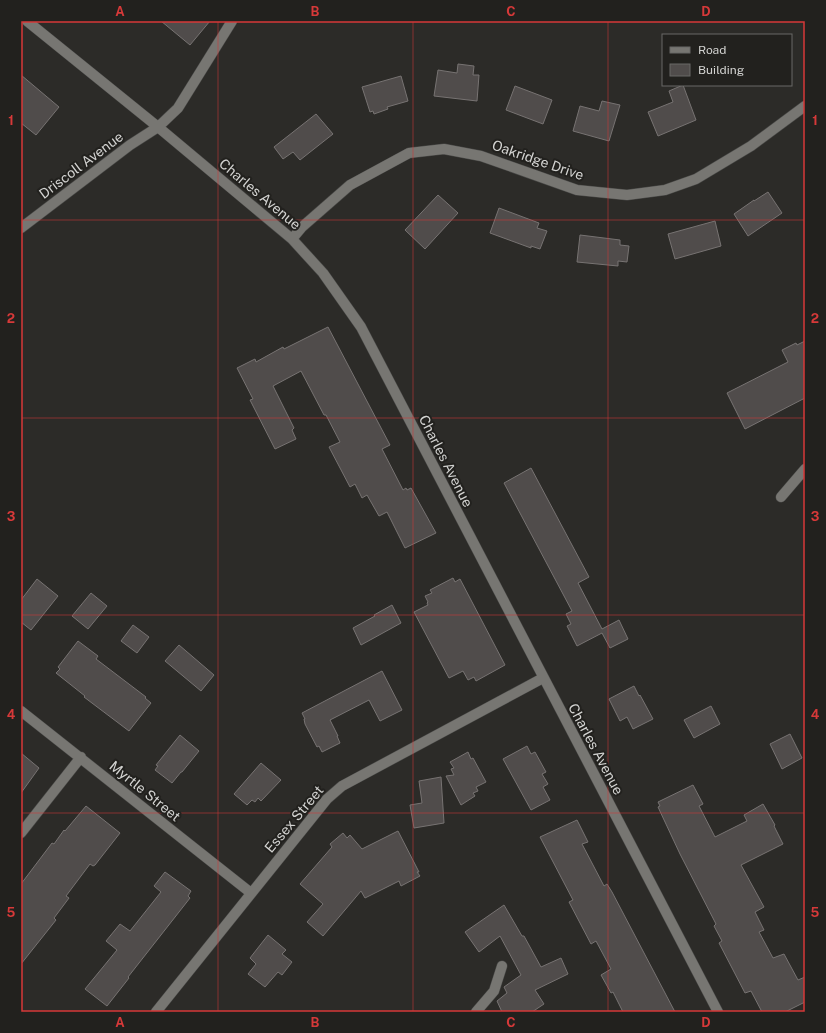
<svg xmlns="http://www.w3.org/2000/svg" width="826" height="1033" font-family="'Public Sans',sans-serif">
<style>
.building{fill:#504c4b;stroke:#777372}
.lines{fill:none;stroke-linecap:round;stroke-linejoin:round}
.minor-casing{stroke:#494947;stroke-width:11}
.minor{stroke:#777672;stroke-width:10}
.grid{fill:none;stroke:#d63939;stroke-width:1;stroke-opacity:0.55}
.labels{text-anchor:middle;stroke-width:4;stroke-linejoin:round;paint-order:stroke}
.street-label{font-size:14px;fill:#d3d3d1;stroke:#22211e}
.neatline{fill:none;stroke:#d63939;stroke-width:1.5}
.grid-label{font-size:13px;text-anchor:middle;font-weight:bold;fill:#d63939}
</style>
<rect width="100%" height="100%" fill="#2c2b28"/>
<path class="building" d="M161 21H210L190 45Z
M458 64 474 66 473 75H479L477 101 434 96 438 70 457 73Z
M21 75 59 107 36 135 21 123Z
M401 76 408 101 387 107 388 109 374 114 373 111 370 112 362 87Z
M683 85 696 120 658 136 648 112 673 102 669 91Z
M515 86 552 100 543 124 506 110Z
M602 101 620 105 609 141 573 131 580 106 599 111Z
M316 114 333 134 300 160 293 152 283 159 274 147Z
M768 192 782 213 748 236 734 214 754 200V201Z
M438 195 458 213 425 249 405 230Z
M499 208 539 223 537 228 547 231 540 249 531 246V248L490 233Z
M715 221 721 246 675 259 668 234Z
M580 235 620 240V245L629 246 627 262 618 261V266L577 262Z
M328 327 390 445 382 449 403 490 406 488 407 490 411 488 436 533 405 548 387 512 379 516 367 495 362 498 355 484 350 487 329 447 340 442 326 415H324L301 371 273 386 294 428 292 430 296 439 275 449 250 400 253 399 237 368 255 359 256 362 283 347 284 349Z
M805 341V398L745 429 727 393 788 362 782 350 796 343 797 345Z
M531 468 589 577 578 583 602 629 619 620 628 639 610 648 602 633 577 646 567 626 571 624 566 614 572 611 504 483Z
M453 578 455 582 460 579 505 665 476 681 474 677 468 680 463 671 449 678 414 612 428 605 427 603 428 602 425 596 432 593 430 590Z
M37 579 58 596 31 630 21 622V600Z
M91 593 107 606 88 629 72 616Z
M392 605 401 623 361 645 353 628 375 616 374 615Z
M133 625 149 637 137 653 121 641Z
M78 641 98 656 96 659 146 697 145 698 151 703 129 731 84 697 85 696 56 673 60 669 58 667Z
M179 645 214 675 201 691 165 661Z
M382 671 402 710 380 721 369 700 330 720 338 736H337L340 743 322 752 319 746 317 747 305 724 304 719H305L302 713Z
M634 686 639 696 640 695 653 719 633 729 627 717 620 721 609 699Z
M711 706 720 724 694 738 684 720Z
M790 734 802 758 782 769 770 744Z
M180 735 199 751 182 772H181L172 783 155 770 158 766 156 765Z
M527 746 531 754 535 752 546 772 542 774 548 784 543 787 550 800 531 810 503 759Z
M468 752 471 759 473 758 486 782 476 787 478 791 473 793 475 796 461 805 446 776 454 775 451 769 454 768 450 762Z
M21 753 39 768 21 793Z
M261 763 281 780 261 801 258 798 255 802 252 800 247 805 234 794Z
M441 777 444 823 414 828 410 805 422 803 419 781Z
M693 785 703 804 699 806 715 837 747 821 744 815 763 804 775 825 774 826 783 844 741 865 764 907 755 912 764 930 759 932 773 958 784 954 798 980 805 977V1002L785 1012H762L751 991 745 993 719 943 722 941 714 926 716 924 680 854 658 807 660 806 658 802Z
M86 806 120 833 95 865 93 866 90 864 66 896 69 898 54 918 56 920 21 964V884L52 843 54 844 64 830 65 831Z
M577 820 588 842 582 844 604 886 607 884 612 892 675 1012H623L613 992 611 993 601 975 611 969 596 941 591 944 569 902 573 900 540 837Z
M398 831 419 872H417L420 876 401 886 399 881 365 898 361 891 323 936 307 922 323 904 300 884 332 847 330 844 343 833 347 838 350 835 362 849Z
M165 872 191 891 188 896 190 898 128 977 129 978 107 1006 85 989 117 950 106 941 120 924 130 931 161 892 154 886Z
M504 905 522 936H524L541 967 561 958 568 974 535 990 544 1004 532 1012H502L497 1001 507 993 504 987 521 975 500 936 479 952 465 932Z
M268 935 286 950 282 954 292 962 282 975 278 972 265 987 248 974 256 964 250 958Z"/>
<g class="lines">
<g class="minor-casing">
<path id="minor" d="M27 21 158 127 292 239 323 273 361 327 718 1012
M21 228 130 145 158 127 178 108 232 21
M292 239 302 227 350 185 409 153 444 149 481 156 577 190 627 195 665 190 696 179 751 146 805 106
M781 497 805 469
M21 711 251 893
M21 833 81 757
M156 1012 327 799 342 786 543 678
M476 1012 494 991 502 966"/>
</g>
<use href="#minor" class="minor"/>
</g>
<path class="grid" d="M218 21V1012M413 21V1012M608 21V1012M21 220H805M21 418H805M21 615H805M21 813H805"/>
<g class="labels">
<g class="street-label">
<text transform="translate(538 160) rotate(19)" y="5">Oakridge Drive</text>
<text transform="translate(81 165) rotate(-37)" y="5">Driscoll Avenue</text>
<text transform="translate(260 194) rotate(40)" y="5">Charles Avenue</text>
<text transform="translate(446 461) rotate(63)" y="5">Charles Avenue</text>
<text transform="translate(596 749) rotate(62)" y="5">Charles Avenue</text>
<text transform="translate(145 791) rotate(39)" y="5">Myrtle Street</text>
<text transform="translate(294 819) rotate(-50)" y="5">Essex Street</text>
</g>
</g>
<rect width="826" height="1033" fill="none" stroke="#22211e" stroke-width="44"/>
<rect x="662" y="34" width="130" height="52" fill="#22211e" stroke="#696866"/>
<rect x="670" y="47" width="20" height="6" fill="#777672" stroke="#696866"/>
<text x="698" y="54" font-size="12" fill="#d3d3d1">Road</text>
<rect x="670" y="64" width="20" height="12" fill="#504c4b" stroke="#696866"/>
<text x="698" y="74" font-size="12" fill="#d3d3d1">Building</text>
<rect x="22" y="22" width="782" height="989" class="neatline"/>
<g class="grid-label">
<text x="120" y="16">A</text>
<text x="315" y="16">B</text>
<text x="511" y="16">C</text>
<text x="706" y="16">D</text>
<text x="11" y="125">1</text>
<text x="815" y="125">1</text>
<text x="11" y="323">2</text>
<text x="815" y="323">2</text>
<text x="11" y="521">3</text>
<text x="815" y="521">3</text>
<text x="11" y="719">4</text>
<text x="815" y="719">4</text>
<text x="11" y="917">5</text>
<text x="815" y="917">5</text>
<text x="120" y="1027">A</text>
<text x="315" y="1027">B</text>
<text x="511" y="1027">C</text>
<text x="706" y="1027">D</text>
</g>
</svg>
